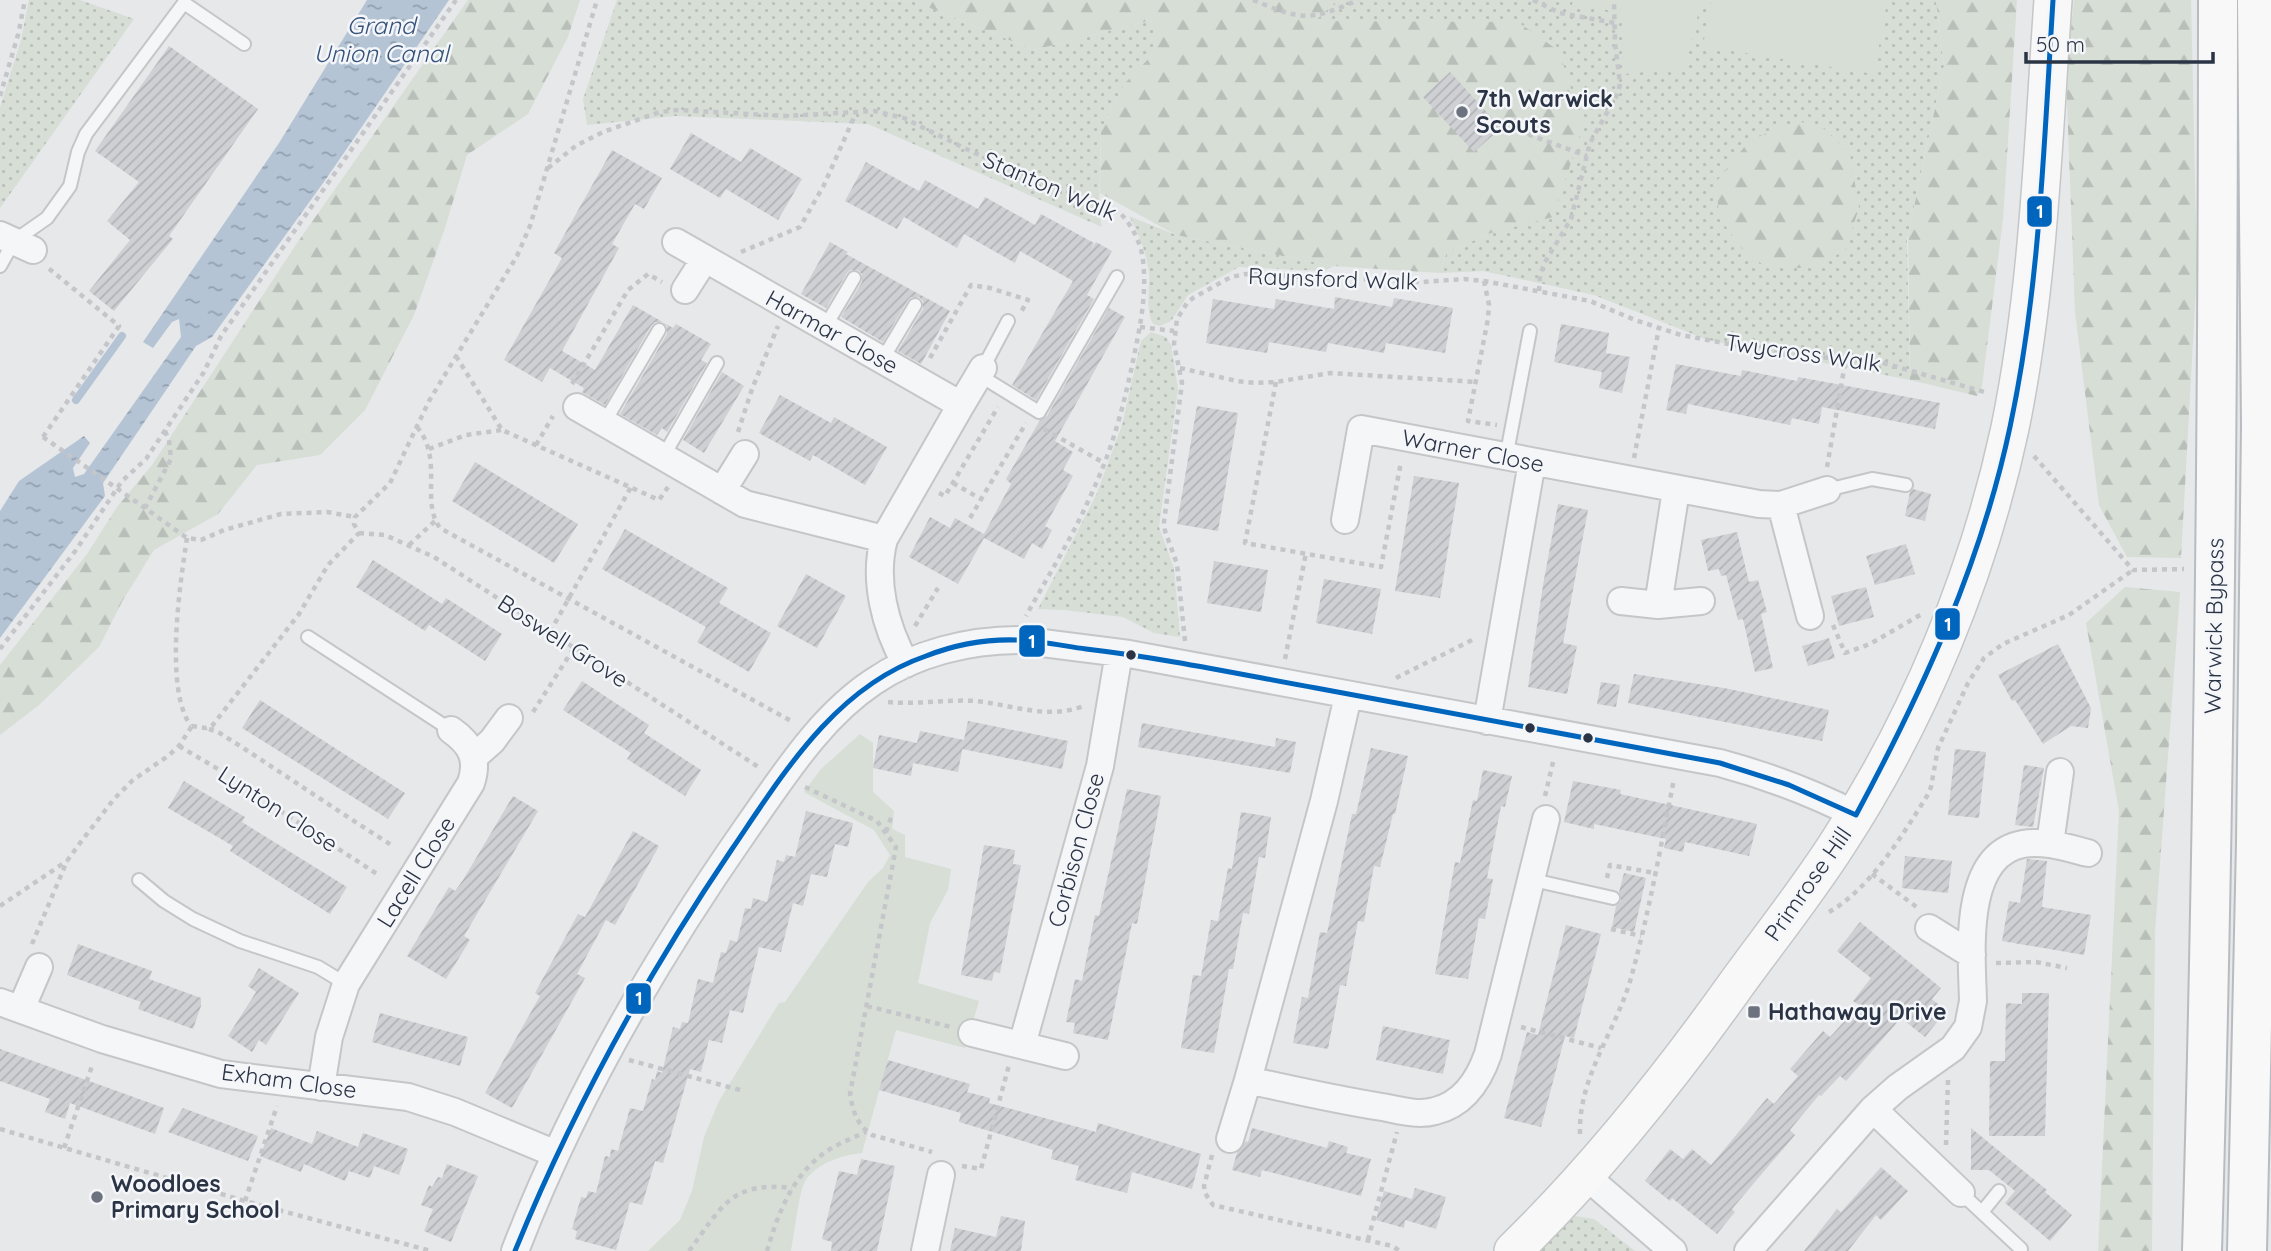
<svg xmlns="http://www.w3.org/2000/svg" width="2271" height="1251" font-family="Quicksand,sans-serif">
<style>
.grass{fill:url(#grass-dots)}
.forest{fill:url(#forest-firs)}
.park{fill:#d6ded6}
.water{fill:url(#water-ripples)}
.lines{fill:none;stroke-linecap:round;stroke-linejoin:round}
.stream{stroke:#b4c4d5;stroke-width:8}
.building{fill:url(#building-hatch)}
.lane-casing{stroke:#c4c6c8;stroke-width:16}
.street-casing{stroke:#c4c6c8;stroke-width:30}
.secondary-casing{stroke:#c4c6c8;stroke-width:40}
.highway-casing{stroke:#b8bbbf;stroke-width:42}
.path{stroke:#c5c6ca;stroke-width:4.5;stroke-dasharray:5 5;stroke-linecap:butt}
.lane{stroke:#f5f6f7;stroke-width:12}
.street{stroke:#f5f6f7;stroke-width:26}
.secondary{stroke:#f8f8f8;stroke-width:37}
.highway{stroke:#f8f8f8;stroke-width:38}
.path-bridge{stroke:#c5c6ca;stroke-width:4.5;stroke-dasharray:5 5;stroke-linecap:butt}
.bus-1-casing{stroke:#f4f6f9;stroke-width:10}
.bus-1{stroke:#0065bd;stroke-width:5}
.poi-dot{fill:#6c737f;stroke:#f4f6f9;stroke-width:2.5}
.bus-dot{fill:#2b3445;stroke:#f4f6f9;stroke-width:2.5}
.labels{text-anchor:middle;stroke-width:5;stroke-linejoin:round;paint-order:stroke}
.poi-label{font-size:23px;font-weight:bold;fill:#2b3445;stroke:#f4f6f9;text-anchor:start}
.street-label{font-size:23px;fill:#2b3445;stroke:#f4f6f9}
.water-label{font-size:24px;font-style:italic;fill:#34527a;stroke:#f4f6f9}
.line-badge{stroke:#f4f6f9;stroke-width:2.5}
.badge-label{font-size:19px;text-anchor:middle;font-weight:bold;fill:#fff}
</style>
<defs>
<pattern id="grass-dots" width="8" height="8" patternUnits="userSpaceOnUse" patternTransform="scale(1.75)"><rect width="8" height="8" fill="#d6ded6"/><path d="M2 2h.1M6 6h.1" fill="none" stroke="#b8bfb9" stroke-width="1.8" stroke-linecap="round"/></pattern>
<pattern id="forest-firs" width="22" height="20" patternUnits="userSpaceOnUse" patternTransform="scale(1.75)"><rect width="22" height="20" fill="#d6ded6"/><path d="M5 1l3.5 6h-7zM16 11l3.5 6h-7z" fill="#b8bfb9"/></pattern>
<pattern id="water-ripples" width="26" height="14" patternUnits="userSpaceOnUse" patternTransform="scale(1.75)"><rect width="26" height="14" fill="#b4c4d5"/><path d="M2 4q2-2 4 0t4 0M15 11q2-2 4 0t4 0" fill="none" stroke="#93a0af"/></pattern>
<pattern id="building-hatch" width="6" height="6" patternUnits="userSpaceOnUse" patternTransform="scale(1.75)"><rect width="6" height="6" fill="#ced0d3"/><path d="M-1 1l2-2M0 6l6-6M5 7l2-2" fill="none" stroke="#b1b3b6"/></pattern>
</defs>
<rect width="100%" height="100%" fill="#e6e8ea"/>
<path class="grass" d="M29 0H80L134 19 0 208V107L21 40Z
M617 0H889L915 2 1034 50 1156 19V51L1125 83 1101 130 1099 213 1102 227 868 124 675 116 587 125 583 99Z
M1338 0H1936L1944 66 1907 239 1910 380 1708 340 1594 295 1483 271 1439 273 1447 252 1491 233 1314 21Z
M1129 216 1176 235 1334 266 1324 271 1239 267 1188 295 1171 321 1160 326 1153 324C1145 307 1150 292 1149 274 1147 253 1139 235 1129 216Z
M1151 332 1166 337 1171 345 1178 389 1159 527 1174 568 1180 637 1154 633 1123 617 1065 610 1038 609 1097 493 1122 425 1141 341Z
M1575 1216 1594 1219 1635 1251H1540Z"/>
<path class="forest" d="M468 0H580L568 37 528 114 467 155 445 228 414 315 365 410 320 455 257 465 218 514 154 550 123 600 99 647 39 705 0 735V665L87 554 117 507 152 465 295 246Z
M889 0H1338L1315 21 1518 22 1559 51 1583 126 1553 217 1491 233 1447 252 1439 273 1334 266 1176 235 1100 193 1101 130 1125 83 1156 51V19L1034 50 915 2Z
M1936 0H2017L2003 219 1982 386 1977 396 1910 380 1908 235 1944 66Z
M2074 0H2191L2197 269 2181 558 2127 557 2099 505 2075 312 2066 76Z
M1798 121 1823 128 1850 154 1859 208 1845 251 1809 268H1767L1741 248 1719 217 1716 182 1750 140Z
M2125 587 2180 592 2155 932 2152 1251H2098L2119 811 2086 623Z"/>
<path class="park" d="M1573 0H1702L1684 68 1625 74 1621 12 1572 5Z
M1711 0H1872L1887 2 1874 74 1703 46Z
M860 734 873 743V792L894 811 892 829 905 835V857L951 869 948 890 930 923 918 983 979 1001 965 1048 896 1030 862 1153C842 1155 817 1163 805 1181 799 1192 794 1236 791 1251H648L680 1220 692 1191 704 1137 719 1101 779 1003 785 1002 868 882 883 868 890 855 874 830 804 792 821 769Z"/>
<path class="water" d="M367 0H449L326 179 212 337 196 346 103 483 105 496 99 504 0 638V511L19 481 84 436 90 443 73 468 75 477 84 474 181 337 179 319 172 322 153 348 143 342 279 143Z"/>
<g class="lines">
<path class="stream" d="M76 400 122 336"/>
</g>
<path class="building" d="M169 46 258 109 169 236 173 239 114 311 89 291 130 240 107 221 139 182 95 151Z
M1450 72 1501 128 1474 152 1423 97Z
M691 133 741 162 750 148 802 179 778 220 726 189 720 198 670 169Z
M612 150 662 178 644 209 635 204 612 244 619 248 562 351 595 370 633 305 673 328 676 324 711 344 701 360 707 363 667 432 662 428 657 435 620 414 667 334V326L663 322H655L651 326 605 405 582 392 584 388 550 368 542 382 504 360 562 258 554 253Z
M866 162 919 191 925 180 978 209 985 197 1035 225 1041 214 1094 243 1091 250 1096 242 1112 251 1087 295 1094 299 1036 400 1012 385 1073 281 1020 251 1015 263 964 234 957 248 904 217 897 229 845 201Z
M830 242 848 252 846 254 950 311 921 364 898 351 923 309V301L919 297H911L908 300 883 342 841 317 862 282V274L858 270H850L847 273 826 308 801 294Z
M1335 297 1392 307 1394 298 1453 308 1445 353 1386 343 1384 353 1328 343 1326 352 1269 342 1267 353 1206 343 1213 299 1274 309 1276 299 1334 309Z
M1109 308 1125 317 1055 441 1073 452 1063 470 1073 476 1045 526 1052 530 1042 549 1032 543 1024 559 984 538 958 584 909 557 930 517 950 528 955 518 984 534 1011 484 1006 479 1040 420 1047 416Z
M1561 324 1609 333 1606 353 1630 357 1622 393 1599 388 1602 372 1554 362Z
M1676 364 1741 376 1742 370 1797 381 1798 377 1940 403 1935 429 1822 407 1819 424 1792 418 1790 425 1688 404 1686 414 1666 410Z
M722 372 744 386 704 453 683 440Z
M780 395 831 423 834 417 887 447 865 485 813 455 810 461 759 433Z
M1197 406 1238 413 1218 531 1177 524Z
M475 462 578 524 554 563 452 501Z
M1414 476 1459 483 1440 598 1395 591Z
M1913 489 1931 494 1925 521 1905 516 1910 492Z
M1558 504 1588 510 1563 643 1577 646 1567 694 1528 687 1543 585Z
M625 529 728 588 719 603 771 633 749 672 697 642 706 627 602 569Z
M1737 532 1749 582 1758 580 1767 612 1761 614 1773 668 1755 672 1743 619 1738 620 1726 575 1721 576 1719 569 1708 571 1701 540Z
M1906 544 1915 574 1875 585 1866 556Z
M373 560 442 604 446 598 502 634 485 661 429 625 425 631 356 587Z
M1214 561 1268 570 1261 612 1207 603Z
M806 574 846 596 817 648 777 626Z
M1324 579 1381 589 1372 634 1316 623Z
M1866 587 1874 617 1839 626 1831 596Z
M1829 638 1835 658 1808 666 1802 646Z
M2058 644 2091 708 2088 728 2071 726 2043 744 2015 700 2012 701 1998 675Z
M1634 674 1724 688 1829 710 1822 741 1628 703Z
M582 681 649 725 644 733 701 770 685 796 627 759 631 753 563 710Z
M1601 682 1620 685 1616 707 1597 704Z
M260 700 405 793 388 819 242 728Z
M968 721 1068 741 1062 769 962 749Z
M1142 723 1275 747 1276 738 1296 742 1290 773 1138 747Z
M920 731 964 740 958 772 913 763 911 776 873 768 879 735 917 743Z
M1371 748 1408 756 1395 814H1393L1380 867 1374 866 1364 922 1358 921 1346 986 1340 985 1328 1049 1293 1043 1302 997 1308 998 1320 932 1327 933 1352 814H1356Z
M1955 749 1986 752 1979 818 1948 815Z
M2024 765 2044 768 2033 827 2015 825Z
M1483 770 1512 776 1505 807 1501 806 1487 878 1493 879 1485 919 1479 918 1468 979 1435 974 1455 862 1460 863 1473 800 1477 801Z
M184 781 245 817 242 822 347 887 330 914 230 851 233 846 168 808Z
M1573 781 1621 790 1620 794 1757 824 1749 856 1685 842 1683 852 1664 848 1666 839 1594 824V829L1564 822Z
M1127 789 1161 796 1137 924 1132 923 1108 1040 1073 1033 1075 1023 1066 1022 1075 979 1082 981 1095 915 1099 916Z
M513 796 538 811 464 936 470 940 446 979 407 956 449 887 455 891 463 880Z
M806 811 853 823 848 847 835 844 827 877 811 874 803 906 793 903 781 952 759 947 743 1013 730 1010 722 1043 709 1040 701 1072 690 1069 663 1163 655 1161 642 1205 630 1202 616 1250 575 1239 577 1231 572 1229 581 1197 586 1198 588 1191 596 1193 605 1156 610 1157 611 1149 618 1151 630 1108 643 1111 652 1079 655 1080 657 1071 662 1073 673 1027 680 1029 682 1022 688 1023 698 979 713 983 721 952 726 953 730 940 737 942 745 908 751 909 753 898 767 902 777 860 784 862 786 855 795 857Z
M1241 812 1271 817 1265 858 1259 857 1249 914 1243 913 1233 969H1229L1214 1053 1181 1048 1193 975 1201 976 1211 920 1218 921 1228 868 1232 869Z
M633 831 659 846 615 925 606 920 577 974 585 978 512 1108 485 1093 540 996 535 993 578 914 585 917Z
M984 845 1015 850 1013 864 1021 865 1000 973 994 972 992 981 961 975Z
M1905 856 1952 861 1948 893 1902 888Z
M2027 859 2047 861 2042 907 2091 915 2084 955 2002 941 2009 901 2020 903Z
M1624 873 1646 878 1634 932 1612 927 1616 906 1621 901 1619 892Z
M1860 922 1941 988 1932 999 1946 1011 1925 1037 1901 1018 1846 1081 1840 1076 1821 1096 1819 1095 1790 1130 1795 1135 1732 1209 1735 1212 1717 1234 1672 1198 1670 1201 1645 1181 1670 1149 1683 1159 1692 1149 1711 1165 1767 1098 1774 1104 1798 1076 1790 1069 1823 1031 1830 1037 1859 1005 1853 1001 1871 978 1837 951Z
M1566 925 1601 934 1574 1038 1565 1036 1541 1127 1504 1118 1527 1032 1538 1035Z
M78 944 152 971 149 979 201 998V1006L193 1029 138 1009 141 1002 67 975Z
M259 968 299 993 266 1045 259 1040 252 1052 228 1036 256 992 248 986Z
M2022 993H2049L2045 1136H1989L1990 1061H2005L2006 1003 2022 1004Z
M380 1013 468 1037 460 1066 372 1042Z
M1383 1026 1450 1040 1443 1074 1376 1060Z
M0 1049 164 1108 155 1134 70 1103 65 1119 45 1112 50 1099 0 1081Z
M888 1060 970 1084 967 1092 990 1098 989 1103 1096 1132 1098 1123 1201 1154 1192 1189 1132 1172 1127 1193 1075 1180 1079 1166 1051 1159 1053 1150 959 1122 961 1113 879 1090Z
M183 1108 258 1136 248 1161 168 1132Z
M271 1128 312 1144 317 1131 358 1147 363 1133 408 1149 399 1175 374 1166 370 1178 349 1171 345 1181 304 1164 301 1172 260 1156Z
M1252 1128 1327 1148 1329 1141 1348 1147 1346 1153 1371 1159 1361 1196 1262 1170 1260 1177 1232 1170 1237 1153 1246 1141 1248 1142Z
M1971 1128 2047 1190 2045 1192 2072 1215 2050 1241 2005 1203 2015 1191 1989 1170H1971Z
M861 1159 895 1166 877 1251H831L832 1242 822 1239 839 1171 857 1175Z
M447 1164 478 1176 451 1242 424 1231 433 1209 421 1205 429 1185 432 1187 438 1177 442 1178Z
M1881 1167 1908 1191 1881 1220 1876 1215 1848 1251H1804L1837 1209 1841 1212Z
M1415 1188 1446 1197 1436 1229 1405 1220 1404 1228 1376 1220 1384 1191 1412 1199Z
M1001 1216 1025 1221 1021 1251H950L955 1228 996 1237Z"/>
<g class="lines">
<g class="lane-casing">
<path id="lane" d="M0 266 14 241 47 218 70 186 78 152 86 134 184 3 244 44
M825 327 854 278
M882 360 915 305
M983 368 1008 321
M979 375 1039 412 1117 277
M604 423 659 330
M663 457 717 363
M1506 458 1530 331
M1827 490 1872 479 1906 485
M308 637 451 730
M139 880 164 901 193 919 240 941 318 967 346 984
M1533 880 1613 898
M1961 1193 2021 1249
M1982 1212 1999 1191"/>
</g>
<g class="street-casing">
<path id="street" d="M0 235 33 250
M676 242 961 405 884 539C873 580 885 627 906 664
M685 290 704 260
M961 405 983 368
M577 407 745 504 884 539
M722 491 745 454
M1781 505 1810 616
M1345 520 1361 429 1759 504 1781 505 1827 490
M1621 601 1658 605 1701 601
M1658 605 1676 490
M1348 696 1324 801 1248 1080C1293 1090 1337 1100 1382 1107 1399 1110 1418 1116 1435 1111 1464 1104 1479 1080 1488 1054L1546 819
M1487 721 1532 462
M474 757 492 741 509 718
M2050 844 2060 772
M1929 928 1972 955
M0 1002 102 1039 221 1074 408 1097 455 1112 556 1154
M21 1009 39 967
M972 1033 1065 1056
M1022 1045 1100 766 1119 653
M321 1087 329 1037 346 984 471 783C479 759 471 744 451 730
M1873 1109 1961 1193
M1230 1139 1248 1080
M1586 1176 1673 1251
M515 1251C573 1100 654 961 746 829 783 777 819 718 873 682 915 653 969 640 1019 640L1129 654 1720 763C1768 776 1811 792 1856 815
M925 1251 941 1175
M1748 1251 1873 1109 1898 1087 1953 1048 1968 1027 1973 1001C1972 956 1961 855 2023 844 2044 840 2068 848 2088 853"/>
</g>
<g class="secondary-casing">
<path id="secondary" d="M1513 1251C1596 1170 1668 1080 1735 986 1769 939 1806 893 1838 843 1919 719 1979 573 2010 428 2039 287 2043 143 2053 0"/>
</g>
<g class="highway-casing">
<path id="highway" d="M2202 1251C2214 834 2218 417 2218 0
M2247 1251 2256 843 2261 426 2257 0"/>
</g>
<path class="path" d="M1253 0C1302 20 1309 22 1358 0
M1533 0 1560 13 1615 23
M0 96 18 35 25 0
M1514 120 1530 135 1587 156
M548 168 577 145 603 132 660 112 678 110 786 116 874 111 904 118 972 152 1120 213C1132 225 1141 243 1143 260 1147 295 1140 327 1133 361 1124 404 1113 447 1094 488 1075 533 1049 574 1026 616
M741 252 800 227 824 185 856 113
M1484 281 1489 305 1488 319 1468 421 1497 425
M1539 291 1540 275 1545 262 1571 219 1590 143 1618 93 1620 84 1615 43 1614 0
M1140 327 1174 331
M456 356 502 430 659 500 668 487
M930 358 971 285 990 288 1028 300 1021 312
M1180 368 1237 381 1255 383 1276 382 1330 373 1477 382
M1276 382 1245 543 1381 567 1401 462
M572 384 628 290 648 274 662 282
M417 427C444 459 420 501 440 528L793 722
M1044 429 1104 463
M165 431 169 440 171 459 145 508 187 538 201 540 224 530 281 514 327 512 355 517
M738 432 752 389 778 326
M43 437 119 326 47 267
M536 445 553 416
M429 449 466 435 502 430
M2034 456 2133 570 2184 569
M1634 458 1659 328
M1827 467 1846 358
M953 483 981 499
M939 493 945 496 998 407
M970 518 1026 423
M359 533 385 535 434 557 760 768
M187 538C180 583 164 690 191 726
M409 545 435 521
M1833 625 1845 653 1870 644 1922 614
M915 626 938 588
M550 632 631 487
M1185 641 1177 564 1165 531 1164 522 1182 383 1174 344 1177 319 1187 303 1193 298 1231 277 1246 274 1423 282 1464 279 1484 281 1590 301 1635 320 1681 335 1793 356 1873 360 1988 393
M0 649 76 550 122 481 146 459 204 372 221 336 456 0
M1285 659 1306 553
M1396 678 1476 638
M888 702C917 705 947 699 976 701 1013 705 1047 720 1084 706
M533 712 574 648
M192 726 206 728 212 726 299 614 328 565 359 533 354 524 355 517 390 483 429 401 517 256 530 226 597 0
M209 729 218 732C277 769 334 809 393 846
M179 746 262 795 279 810 377 874
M805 787 877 821 896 847 850 1094C853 1112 857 1125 872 1135L932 1152
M1545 796 1554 758
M886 832 892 815
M1872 874 1918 908
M1607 878 1610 865 1655 873
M0 906 67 861
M1829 912C1869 890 1902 836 1927 796L1931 787 1938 748 1968 683 1984 658 2003 644 2069 615 2133 570
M1611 929 1641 936
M32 944 67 861 80 843 114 799 133 780 168 756 179 746 192 726
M1996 963 2036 962 2067 968
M867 1006 951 1027
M1521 1027 1601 1048
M629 1060 740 1090
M0 1129 245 1201 431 1251
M1580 1134C1578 1077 1616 1031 1631 978 1649 913 1661 845 1674 779
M1946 1145 1948 1080
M64 1148 93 1063
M1212 1155 1204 1186 1205 1193 1213 1205 1392 1246 1400 1251
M962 1166 981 1169 1009 1065
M245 1201 277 1106
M1368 1240 1397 1132
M689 1251C722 1207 730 1181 792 1188
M767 1251C778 1213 793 1174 827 1151 839 1143 853 1138 866 1132"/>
<use href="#lane" class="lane"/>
<use href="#street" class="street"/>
<use href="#secondary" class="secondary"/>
<use href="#highway" class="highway"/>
<path class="path-bridge" d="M43 437 145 508"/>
<g class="bus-1-casing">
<path id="bus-1" d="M1856 815C1922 692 1981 564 2010 427 2040 287 2044 142 2053 0
M515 1251C573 1109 646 976 732 849 783 774 835 687 926 656 954 645 987 639 1017 640 1040 641 1064 646 1086 649 1163 658 1239 674 1316 688 1450 713 1585 738 1720 763L1789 785 1856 815"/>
</g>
<use href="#bus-1" class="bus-1"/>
</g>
<g class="poi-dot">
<circle cx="1462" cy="112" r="7"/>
<rect x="1747" y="1005" width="14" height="14" rx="3.5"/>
<circle cx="97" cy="1197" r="7"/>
</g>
<g class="bus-dot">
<circle cx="1131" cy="655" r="6"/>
<circle cx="1530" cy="728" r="6"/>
<circle cx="1588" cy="738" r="6"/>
</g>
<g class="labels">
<g class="poi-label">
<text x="1476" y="107">7th Warwick<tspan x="1476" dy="26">Scouts</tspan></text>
<text x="1768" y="1020">Hathaway Drive</text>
<text x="111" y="1192">Woodloes<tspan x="111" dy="26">Primary School</tspan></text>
</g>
<g class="street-label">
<text transform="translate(1050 186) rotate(23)" y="8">Stanton Walk</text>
<text transform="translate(1333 279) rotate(2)" y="8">Raynsford Walk</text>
<text transform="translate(832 332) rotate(29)" y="8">Harmar Close</text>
<text transform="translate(1803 353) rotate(8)" y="8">Twycross Walk</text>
<text transform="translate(1473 451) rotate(11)" y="8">Warner Close</text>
<text transform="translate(2214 626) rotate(-89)" y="8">Warwick Bypass</text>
<text transform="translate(563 641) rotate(33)" y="8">Boswell Grove</text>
<text transform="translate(278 809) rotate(33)" y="8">Lynton Close</text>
<text transform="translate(1076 850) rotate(-75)" y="8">Corbison Close</text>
<text transform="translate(416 872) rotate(-58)" y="8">Lacell Close</text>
<text transform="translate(1808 884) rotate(-55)" y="8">Primrose Hill</text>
<text transform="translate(289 1081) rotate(8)" y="8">Exham Close</text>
</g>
<g class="water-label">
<text x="381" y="34">Grand<tspan x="381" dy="28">Union Canal</tspan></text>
</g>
</g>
<g class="line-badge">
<rect x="2026" y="195" width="27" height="33" rx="7" fill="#0065bd"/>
<rect x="1934" y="607" width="27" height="34" rx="7" fill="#0065bd"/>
<rect x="1018" y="624" width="28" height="34" rx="7" fill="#0065bd"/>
<rect x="625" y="982" width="27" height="33" rx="7" fill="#0065bd"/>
</g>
<g class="badge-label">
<text x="2040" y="218">1</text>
<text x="1948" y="631">1</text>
<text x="1032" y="648">1</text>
<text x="639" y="1005">1</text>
</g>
<path d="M2026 52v10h187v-10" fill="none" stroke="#2b3445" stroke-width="3.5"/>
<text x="2036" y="52" font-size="21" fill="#2b3445" stroke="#f4f6f9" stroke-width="5" paint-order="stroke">50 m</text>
</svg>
